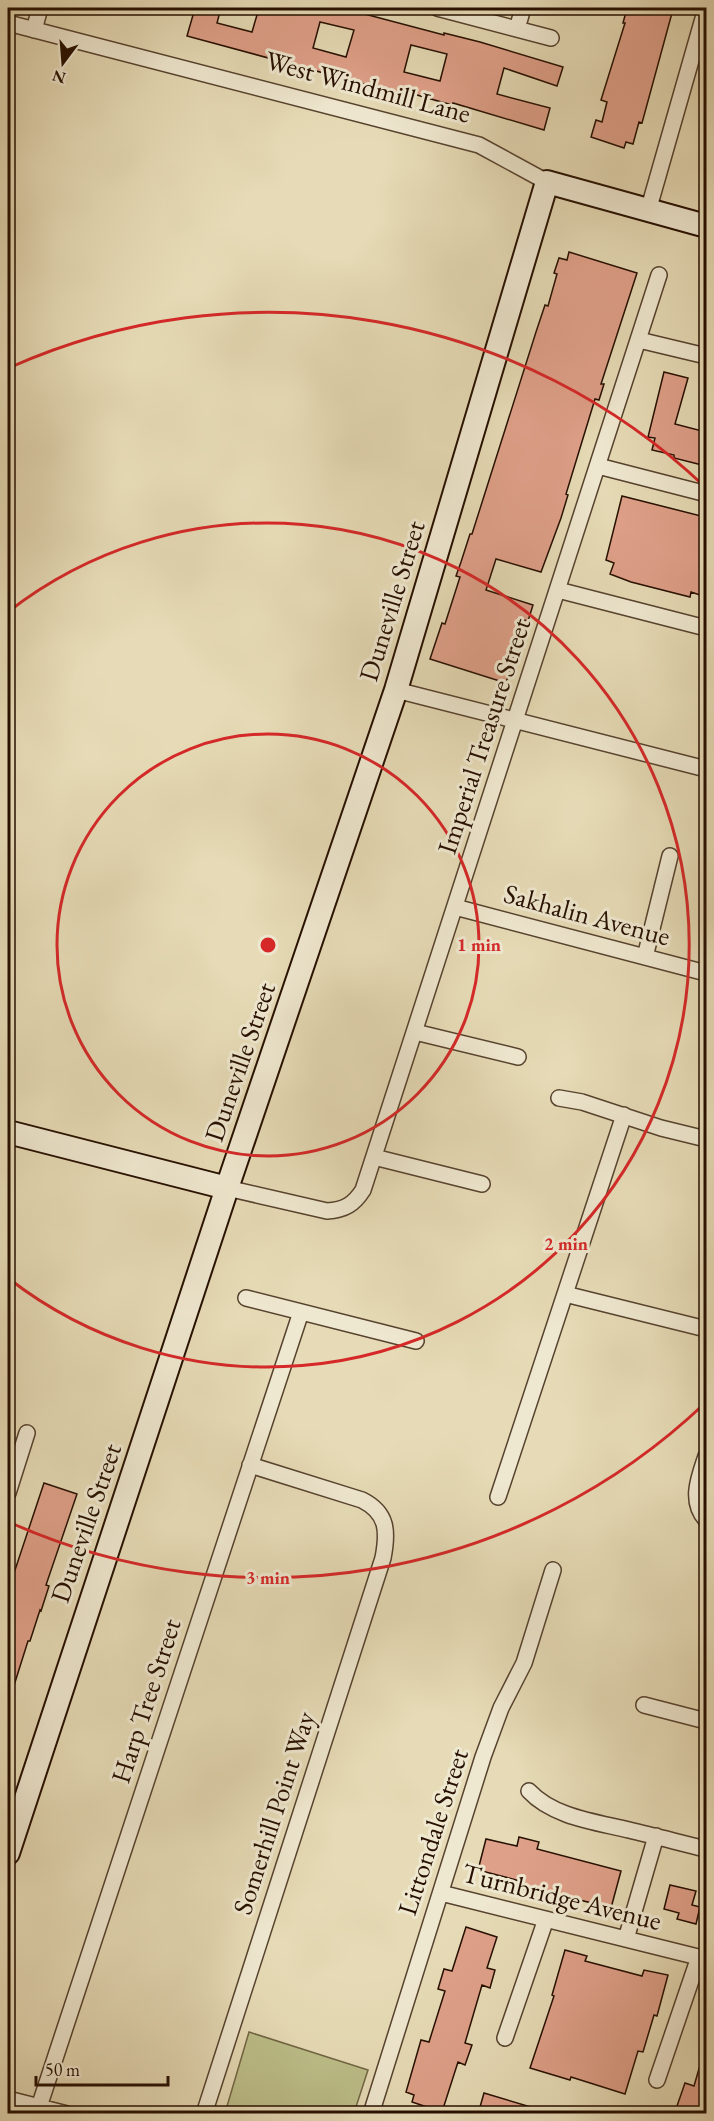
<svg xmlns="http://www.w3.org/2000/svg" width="714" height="2121" font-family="'EB Garamond',serif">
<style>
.green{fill:#bcbe89;stroke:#716644;stroke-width:1.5}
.building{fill:#dfa089;stroke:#260f00;stroke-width:1.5;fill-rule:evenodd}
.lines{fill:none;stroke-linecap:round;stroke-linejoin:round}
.street-casing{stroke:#56422e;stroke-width:18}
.secondary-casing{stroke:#260f00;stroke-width:26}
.street{stroke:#efe8d0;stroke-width:15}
.secondary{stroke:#efe8d0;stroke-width:22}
.ring{fill:none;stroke:#d62828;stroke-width:3}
.labels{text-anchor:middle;stroke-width:6;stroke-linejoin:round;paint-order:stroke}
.street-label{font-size:27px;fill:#260f00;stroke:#efe8d0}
.centre{fill:#d62828;stroke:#efe8d0;stroke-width:3}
.ring-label{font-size:18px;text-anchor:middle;font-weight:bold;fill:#d62828;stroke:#efe8d0;stroke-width:6;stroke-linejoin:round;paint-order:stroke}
</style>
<rect width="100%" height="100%" fill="#e6dbb6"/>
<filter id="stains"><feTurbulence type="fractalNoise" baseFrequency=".00333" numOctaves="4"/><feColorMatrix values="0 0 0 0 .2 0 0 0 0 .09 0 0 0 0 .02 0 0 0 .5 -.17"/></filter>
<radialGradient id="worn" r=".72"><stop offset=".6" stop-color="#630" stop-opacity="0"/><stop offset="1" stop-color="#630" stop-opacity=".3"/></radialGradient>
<path class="green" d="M249 2032 368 2070 354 2113H225Z"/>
<path class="building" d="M195 8H221L217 23 252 32 259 8H342L444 35V33L480 42 563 67 557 86 504 68 497 94 550 108 544 130 453 103 452 105 410 93 409 96 187 36ZM320 22 354 30 346 57 313 48ZM411 45 447 54 440 81 404 72Z
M627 8H653L672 13 642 123 639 122 633 144 626 142 624 148 591 137 596 120 602 122 607 102 601 100 625 23H623Z
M569 252 637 273 601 384H604L599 400 595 399 566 494 568 495 561 518 541 572 496 559 486 590 533 605 528 621 524 620 506 683 430 659 442 623 445 624 460 577 456 576 461 562 470 534H472L536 332 545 305 548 306 557 274 554 273 559 258 567 260Z
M664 372 688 378 675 424 706 432V466L674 458V455L652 450 655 438 648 437Z
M622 496 705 517 701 531H706V597L691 592 690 597 631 582 610 574 614 563 606 560Z
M44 1483 77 1494 46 1585 49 1586 41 1611 40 1610 30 1641H28L11 1695H8V1591Z
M519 1837 539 1842 537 1849 621 1871 611 1908 541 1890 540 1893 518 1888 520 1881 478 1870 486 1839 517 1846Z
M670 1885 696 1891 692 1905 700 1907 696 1924 677 1919 679 1913 664 1909Z
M466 1927 497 1937 487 1968 495 1970 490 1988 482 1985 465 2043 472 2045 465 2065 458 2062 442 2112 412 2102 414 2095 406 2092 421 2040 429 2042 445 1991 438 1989 444 1969 452 1971Z
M565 1950 587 1956 585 1961 642 1976 644 1970 668 1975 657 2016 654 2015 643 2052 638 2051 625 2094 571 2077 570 2080 530 2068 554 1996 552 1995Z
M703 2055 706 2056V2114H700L677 2106 685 2083 694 2086Z
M484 2093 541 2110V2114H478Z"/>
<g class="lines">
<g class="street-casing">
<path id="street" d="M437 8 551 38
M8 23 479 145 547 182
M517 29 523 8
M34 30 40 8
M648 211 706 8
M639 340 706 356
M598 466 703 493
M558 590 706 628
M396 690 706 769
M455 907 706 973
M645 957 670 856
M415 1032 518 1057
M559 1098 582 1102 661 1128 706 1139
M374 1157 482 1184
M227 1188 327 1211C345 1210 354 1204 363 1190L659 275
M565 1294 706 1329
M246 1298 416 1341
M706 1456C699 1477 689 1501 706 1520
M8 1493 27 1433
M498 1497 624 1115
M644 1705 706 1721
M529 1791C553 1817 596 1822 629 1830 655 1836 681 1843 706 1849
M441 1893 706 1959
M626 1939 656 1836
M505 2038 546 1919
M657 2080 699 1957
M8 2099 67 2114
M39 2107 301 1312
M204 2114 383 1558C388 1532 388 1513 362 1500L250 1465
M371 2114 483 1757 501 1708 524 1663 553 1570"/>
</g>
<g class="secondary-casing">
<path id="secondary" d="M8 1132 227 1188
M8 1853 227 1188 396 690 547 182 706 226"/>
</g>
<use href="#street" class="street"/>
<use href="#secondary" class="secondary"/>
</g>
<g class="ring">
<circle cx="268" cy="945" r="211"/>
<path d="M8 612A422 422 0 1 1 8 1278"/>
<path d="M704 1404A633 633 0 0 1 11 1523M11 367A633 633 0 0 1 704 486"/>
</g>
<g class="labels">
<g class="street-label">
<text transform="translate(368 87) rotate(15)" y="9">West Windmill Lane</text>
<text transform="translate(392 601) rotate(-73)" y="9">Duneville Street</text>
<text transform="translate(484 736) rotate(-72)" y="9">Imperial Treasure Street</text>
<text transform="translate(587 915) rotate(15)" y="9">Sakhalin Avenue</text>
<text transform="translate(240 1062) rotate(-71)" y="9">Duneville Street</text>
<text transform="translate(86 1523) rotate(-71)" y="9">Duneville Street</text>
<text transform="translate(146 1701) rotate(-72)" y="9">Harp Tree Street</text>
<text transform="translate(274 1813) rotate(-72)" y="9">Somerhill Point Way</text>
<text transform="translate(433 1832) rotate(-72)" y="9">Littondale Street</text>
<text transform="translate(562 1897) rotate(14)" y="9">Turnbridge Avenue</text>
</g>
</g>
<circle cx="268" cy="945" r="9" class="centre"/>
<g class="ring-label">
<text x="479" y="951">1 min</text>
<text x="566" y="1250">2 min</text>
<text x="268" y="1584">3 min</text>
</g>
<rect width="714" height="2121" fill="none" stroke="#e6dbb6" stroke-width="30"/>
<rect x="9" y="9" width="696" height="2103" fill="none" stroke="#260f00" stroke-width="3"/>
<rect x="15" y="15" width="684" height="2091" fill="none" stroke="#260f00" stroke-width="1.5"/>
<g transform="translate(63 63) rotate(196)" stroke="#efe8d0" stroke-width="4.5" paint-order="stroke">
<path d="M0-4.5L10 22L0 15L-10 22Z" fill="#260f00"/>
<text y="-9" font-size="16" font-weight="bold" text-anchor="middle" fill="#260f00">N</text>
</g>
<path d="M36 2076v9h132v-9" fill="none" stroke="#260f00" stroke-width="3"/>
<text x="45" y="2076" font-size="18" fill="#260f00" stroke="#efe8d0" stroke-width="4.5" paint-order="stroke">50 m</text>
<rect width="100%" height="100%" filter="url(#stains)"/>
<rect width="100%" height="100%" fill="url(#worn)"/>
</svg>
